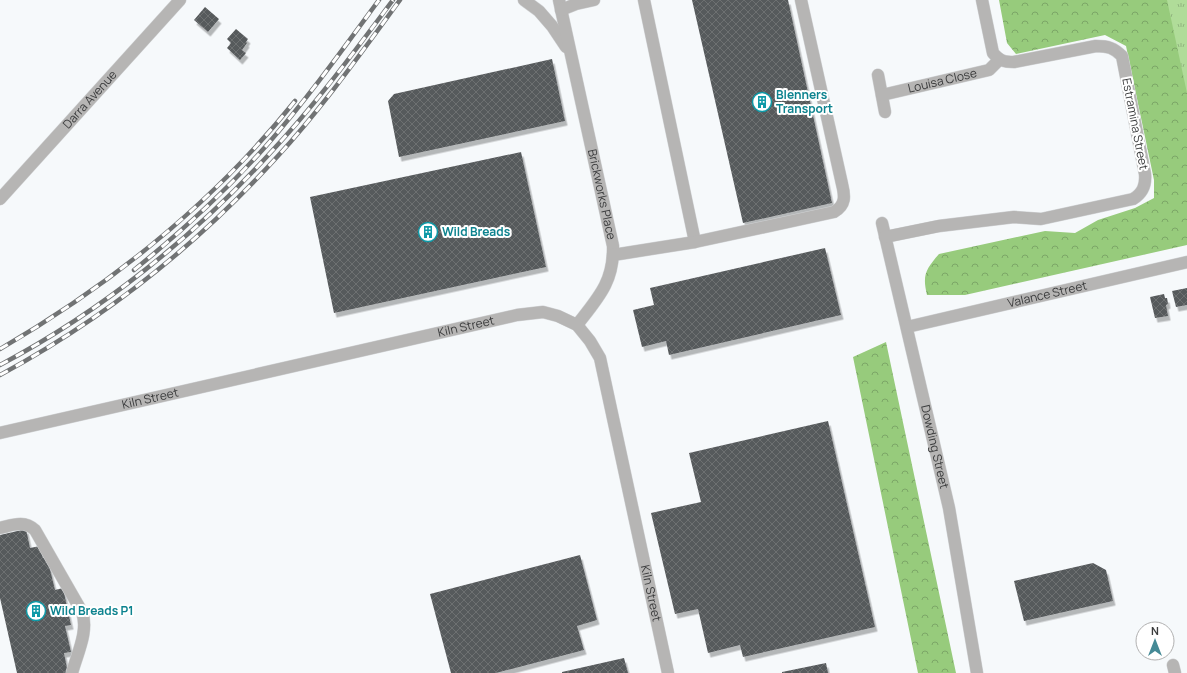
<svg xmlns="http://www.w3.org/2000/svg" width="1187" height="673" font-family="Manrope,sans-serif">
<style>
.forest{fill:url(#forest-crowns)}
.park{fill:url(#park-tufts)}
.building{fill:url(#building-cross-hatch);filter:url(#shadow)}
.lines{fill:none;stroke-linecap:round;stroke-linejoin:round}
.minor-casing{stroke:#d1d3d5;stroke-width:13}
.minor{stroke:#b6b5b4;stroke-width:12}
.rail-casing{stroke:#717374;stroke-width:4.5}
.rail{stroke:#fff;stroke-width:3;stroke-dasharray:9;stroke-linecap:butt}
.labels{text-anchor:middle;stroke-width:4;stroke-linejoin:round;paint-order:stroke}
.street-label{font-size:12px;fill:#3b3c3d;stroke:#fff}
.culture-label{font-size:12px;font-weight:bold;fill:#0d838f;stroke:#fff;text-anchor:start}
</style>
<defs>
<pattern id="forest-crowns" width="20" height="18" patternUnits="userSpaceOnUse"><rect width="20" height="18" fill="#97cb7c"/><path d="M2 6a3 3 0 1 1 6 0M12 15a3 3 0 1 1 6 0" fill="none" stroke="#7ca667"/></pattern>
<pattern id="park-tufts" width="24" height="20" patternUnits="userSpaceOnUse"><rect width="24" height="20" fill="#b0dc99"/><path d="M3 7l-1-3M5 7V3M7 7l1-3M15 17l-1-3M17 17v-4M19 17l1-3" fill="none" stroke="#90b47e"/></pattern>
<pattern id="building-cross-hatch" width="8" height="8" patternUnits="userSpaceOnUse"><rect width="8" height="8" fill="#575a5c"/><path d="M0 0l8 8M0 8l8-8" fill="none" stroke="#6d6f71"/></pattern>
<filter id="shadow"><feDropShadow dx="2.5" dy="4.5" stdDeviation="0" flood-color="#0004"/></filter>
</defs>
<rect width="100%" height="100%" fill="#f6f9fb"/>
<path class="forest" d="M999 0H1187V245L965 295H927C922 275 926 269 939 254L1045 231 1075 233 1098 220 1135 208 1154 198V180L1126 46 1105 35 1016 54 1007 43Z
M886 342 956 673H918L853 357Z"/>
<path class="park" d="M1167 0H1187V93Z"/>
<path class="building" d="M692 0H788L832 203 743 223Z
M205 7 219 19 208 32 194 20Z
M236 29 248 39 246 42 247 43 242 50 246 53 240 60 227 48 231 43 227 39Z
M552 59 565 121 399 157 388 101 394 94Z
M521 152 546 267 334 313 310 197Z
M825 248 841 315 669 355 666 341 642 347 633 310 654 305 650 288Z
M1187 288V305L1176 307 1172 291Z
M1164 294 1165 298H1167L1168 304 1166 305 1168 316 1155 318 1150 297Z
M828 421 875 627 743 657 740 645 708 653 698 609 675 614 651 513 701 502 689 453Z
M26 529 30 548 40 546 43 558 47 557 55 590 63 588 71 625 65 626 71 652 64 653 68 673H17L0 598V535Z
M580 555 597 620 577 626 584 650 496 673H451L430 594Z
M1093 563 1106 570 1113 601 1024 621 1014 581Z
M624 658 628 673H562V672Z
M826 663 828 673H782V672Z"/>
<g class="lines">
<g class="minor-casing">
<g id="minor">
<path d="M524 0 539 11 552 26 566 47"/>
<path id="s1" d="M559 0 613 246C614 282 598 298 577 325"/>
<path d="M644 0 695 242"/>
<path d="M561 10 576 4 594 0"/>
<path d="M878 75 885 112"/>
<path id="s2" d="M882 95 989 70 999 60"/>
<path id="s3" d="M0 199 180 0"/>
<path id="s4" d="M882 223 949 508 977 673"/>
<path d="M885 237 939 226 1014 217 1041 219 1133 199C1143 193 1146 185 1145 174L1122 56C1114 48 1108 46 1096 46L1014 62C1004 62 1000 61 993 53L982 0"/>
<path d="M613 255 695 242 834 212C846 205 845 196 842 184L801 0"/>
<path id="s5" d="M907 327 1187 262"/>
<path id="s6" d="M0 433 517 315 543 312 558 316 577 325 590 341 600 358 668 673"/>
<path d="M0 528C13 525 24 520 35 530L82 612C89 631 77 654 72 673"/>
<path d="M1173 665 1175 673"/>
</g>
</g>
<use href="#minor" class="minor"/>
<g class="rail-casing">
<path id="rail" d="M134 270C181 232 226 191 266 146 307 99 343 49 379 0
M0 349C112 284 214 202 295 101
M0 365C102 311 195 236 272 151 316 104 354 52 393 0
M0 375C104 319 198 244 277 157 322 108 361 53 400 0"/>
</g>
<use href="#rail" class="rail"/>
</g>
<defs>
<g id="building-ring" transform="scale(1)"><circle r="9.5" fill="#fff" stroke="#0f9aa8" stroke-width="1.5"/><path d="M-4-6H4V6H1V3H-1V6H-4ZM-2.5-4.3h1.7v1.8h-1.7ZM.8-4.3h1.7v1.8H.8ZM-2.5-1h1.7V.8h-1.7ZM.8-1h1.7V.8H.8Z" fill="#0f9aa8"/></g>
</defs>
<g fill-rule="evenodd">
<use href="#building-ring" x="762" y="102"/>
<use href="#building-ring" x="428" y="232"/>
<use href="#building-ring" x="36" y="611"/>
</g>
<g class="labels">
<g class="street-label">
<text dy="4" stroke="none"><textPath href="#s2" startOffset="62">Louisa Close</textPath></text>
<text dy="4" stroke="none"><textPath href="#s3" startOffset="134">Darra Avenue</textPath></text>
<text transform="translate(1135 124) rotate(79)" y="4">Estramina Street</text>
<text dy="4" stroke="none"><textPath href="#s1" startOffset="199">Brickworks Place</textPath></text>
<text dy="4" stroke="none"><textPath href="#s5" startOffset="144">Valance Street</textPath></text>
<text dy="4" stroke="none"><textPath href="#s6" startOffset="478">Kiln Street</textPath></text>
<text dy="4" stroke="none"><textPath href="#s6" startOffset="154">Kiln Street</textPath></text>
<text dy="4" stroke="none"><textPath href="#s4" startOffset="230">Dowding Street</textPath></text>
<text dy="4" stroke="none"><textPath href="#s6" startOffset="874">Kiln Street</textPath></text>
</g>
<g class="culture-label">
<text x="776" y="99">Blenners<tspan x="776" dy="14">Transport</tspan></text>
<text x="442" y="236">Wild Breads</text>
<text x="50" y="615">Wild Breads P1</text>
</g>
</g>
<g transform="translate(1155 641)"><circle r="19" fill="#ffffff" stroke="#b1b1b1"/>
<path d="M0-3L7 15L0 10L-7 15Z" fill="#458a96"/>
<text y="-6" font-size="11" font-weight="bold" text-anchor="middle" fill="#3b3c3d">N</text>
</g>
</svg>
